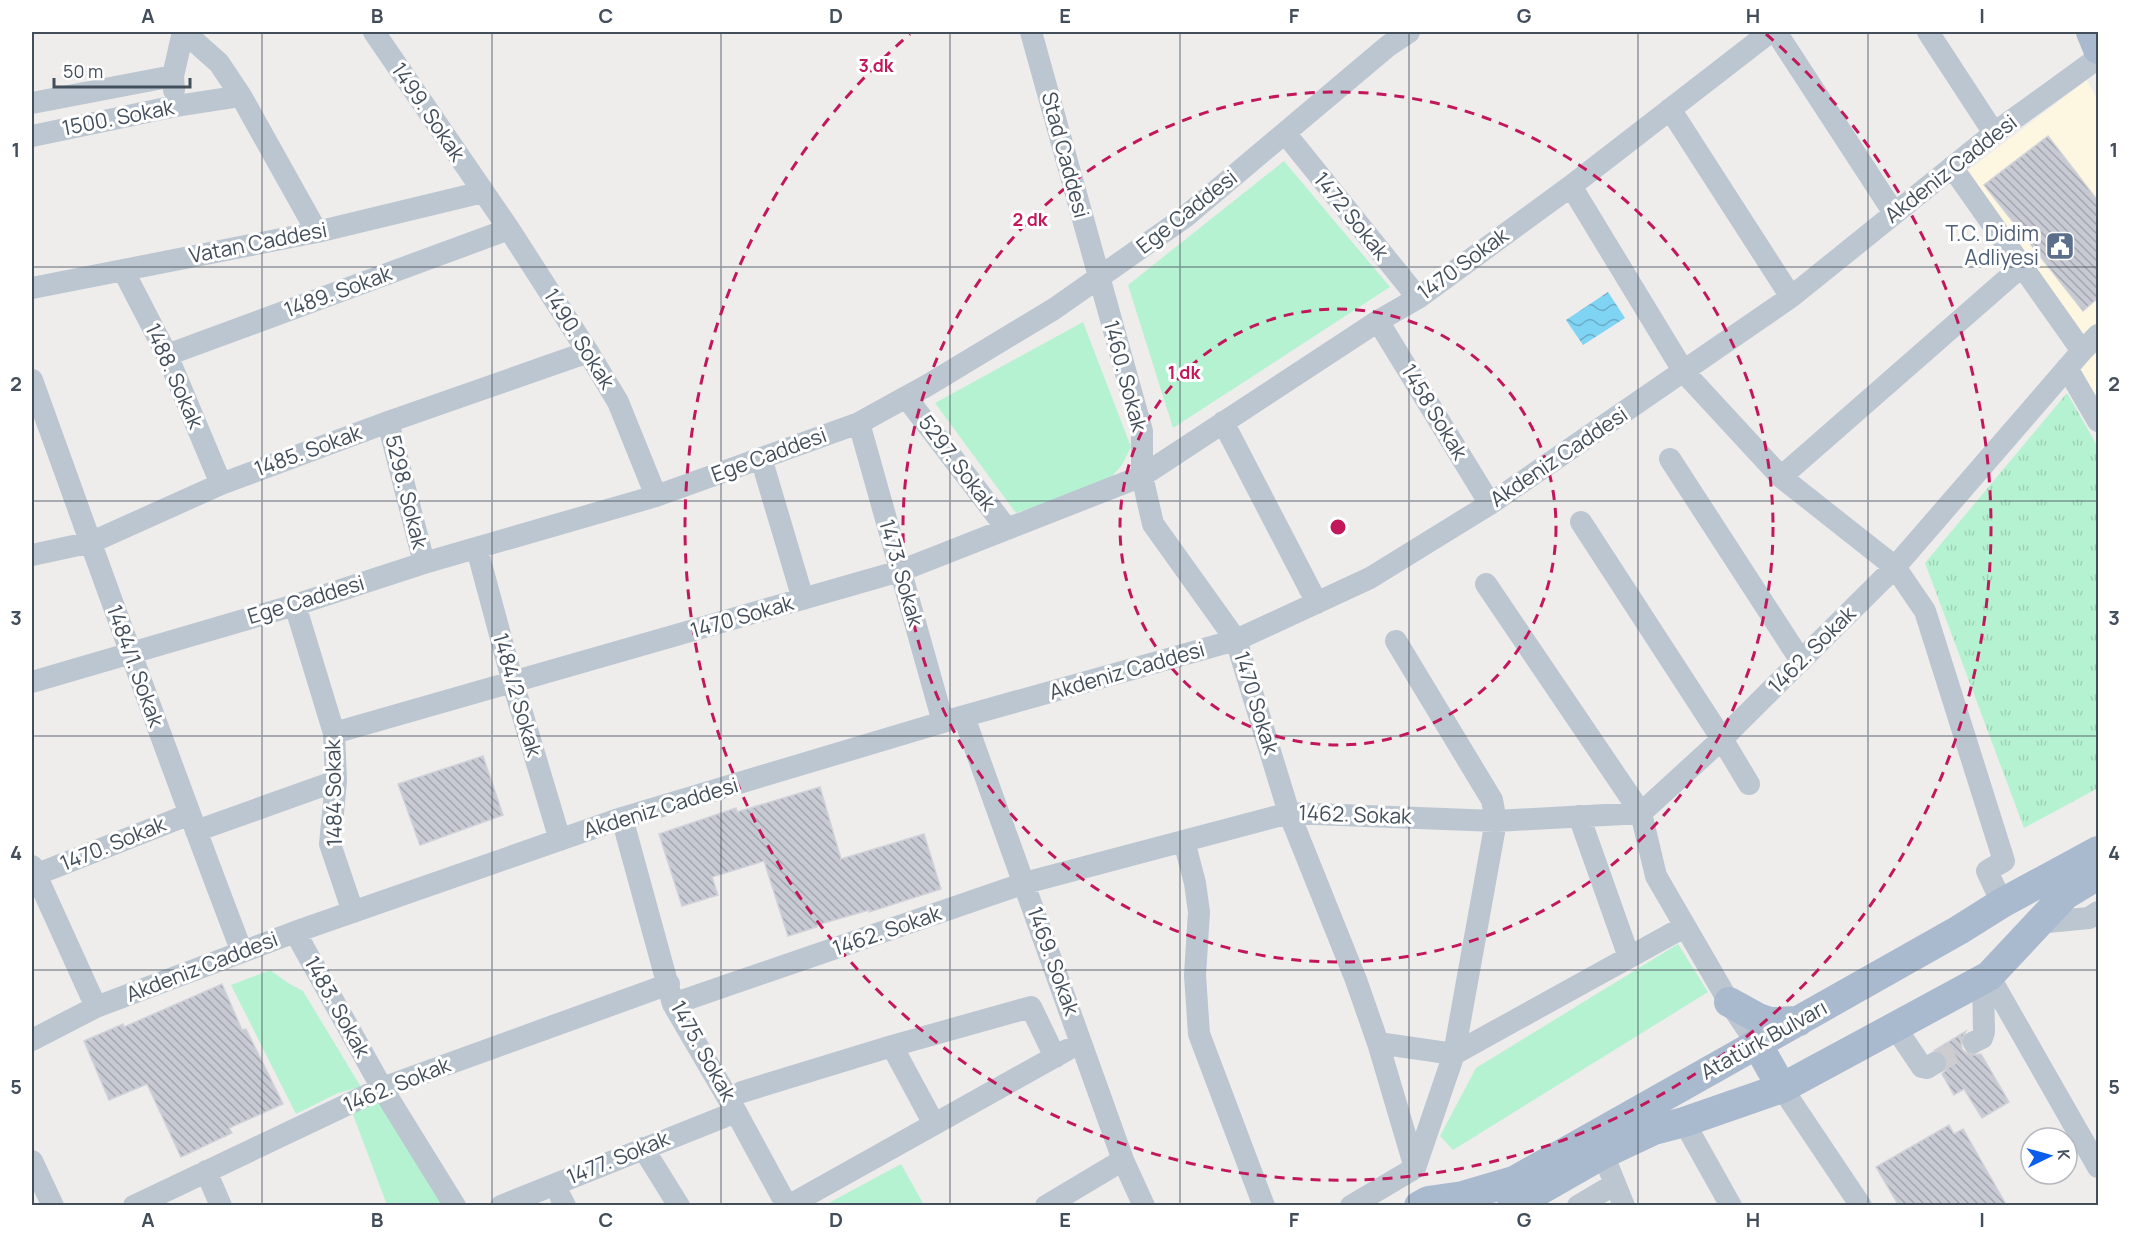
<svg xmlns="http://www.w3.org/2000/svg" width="2130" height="1237" font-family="Manrope,sans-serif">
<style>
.commercial{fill:#fdf7e2}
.grass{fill:url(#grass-tufts)}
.park{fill:#b5f2d1}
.water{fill:url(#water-waves)}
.building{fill:url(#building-back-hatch);stroke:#d0d2d9;stroke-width:1.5}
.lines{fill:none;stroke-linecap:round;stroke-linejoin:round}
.minor-tunnel{stroke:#cdcccf;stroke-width:22;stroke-dasharray:22 11;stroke-linecap:butt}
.minor{stroke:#bbc6d0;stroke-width:22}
.major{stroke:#a9b9ce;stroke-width:30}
.grid{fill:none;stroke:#434e5b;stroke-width:1.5;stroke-opacity:0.55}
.ring{fill:none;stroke:#c2185b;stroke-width:3;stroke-dasharray:10 8}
.labels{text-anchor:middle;stroke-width:6;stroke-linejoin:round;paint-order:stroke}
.street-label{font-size:21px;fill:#434e5b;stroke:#fff}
.service-label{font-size:21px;fill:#4e5e75;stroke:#fff;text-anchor:end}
.centre{fill:#c2185b;stroke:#fff;stroke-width:3}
.ring-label{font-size:18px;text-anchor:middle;font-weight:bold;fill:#c2185b;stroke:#fff;stroke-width:6;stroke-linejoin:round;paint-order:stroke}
.neatline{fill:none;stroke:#434e5b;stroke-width:2}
.grid-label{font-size:20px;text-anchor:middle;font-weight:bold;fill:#434e5b}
</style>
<defs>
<pattern id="grass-tufts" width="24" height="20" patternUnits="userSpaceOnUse" patternTransform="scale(1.5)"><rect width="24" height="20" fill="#b5f2d1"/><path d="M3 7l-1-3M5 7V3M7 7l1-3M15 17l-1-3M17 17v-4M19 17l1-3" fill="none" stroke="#9dd1b6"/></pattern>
<pattern id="water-waves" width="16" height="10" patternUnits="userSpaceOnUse" patternTransform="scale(1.5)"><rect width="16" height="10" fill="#7fd3f3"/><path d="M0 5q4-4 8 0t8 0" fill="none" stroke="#6aadc8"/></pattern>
<pattern id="building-back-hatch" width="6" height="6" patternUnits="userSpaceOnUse" patternTransform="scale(1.5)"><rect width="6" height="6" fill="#c7cad3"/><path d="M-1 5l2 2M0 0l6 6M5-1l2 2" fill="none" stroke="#a3a6ae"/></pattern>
</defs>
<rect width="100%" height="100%" fill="#efecec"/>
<path class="commercial" d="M2087 80 2098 101V322L2084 336 1967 171Z
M2098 350V409L2077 371Z"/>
<path class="grass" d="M2067 393 2098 447V788L2024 828 1925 563Z"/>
<path class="park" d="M1284 161 1390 287 1173 428 1128 285Z
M1083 322 1131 447 1122 465 1108 481 1016 513 935 403Z
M1678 944 1708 992 1453 1150 1440 1136 1476 1068Z
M270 970 288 983 303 991 361 1087 338 1093 296 1114 231 985Z
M382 1088 455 1205H387L349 1104Z
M901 1164 924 1205H825Z"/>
<path class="water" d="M1608 292 1625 318 1583 345 1566 320Z"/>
<path class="building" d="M2048 136 2098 201V298L2083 311 1984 185Z
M483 756 503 815 420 845 398 784Z
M820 787 841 859 924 834 941 889 869 912V910L817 925V927L788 936 764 861 712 877 718 895 682 906 659 834 736 808 737 812Z
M222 984 242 1030 246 1029 283 1104 229 1128 232 1133 181 1157 147 1084 109 1100 84 1041 123 1024 124 1027Z
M1966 1031 1961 1041 1962 1049 1967 1054 1973 1055 1981 1054 2009 1102 1982 1118 1964 1089 1954 1095 1942 1074 1947 1069 1948 1063 1947 1056 1942 1051 1935 1050Z
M1949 1125 1954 1134 1963 1129 2007 1206H1899L1876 1167Z"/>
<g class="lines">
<path class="minor-tunnel" d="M1935 1063 1974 1042"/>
<path class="minor" d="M184 32 219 63 241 96 317 232
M374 32 509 229 588 352 618 402 656 496
M1031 32 1142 431V476
M1776 32 1894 213
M1928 32 1994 133
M174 90 173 76 183 32
M32 103 173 76
M1670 109 1791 297
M1285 133 1418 298
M32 136 176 106 241 96
M1952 167 2082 351
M1571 186 1684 372 1781 477 1895 567 1925 611 2004 861 1987 871 2002 903
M123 270 167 355 221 484
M32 288 317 232 483 192
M1378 321 1490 504
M167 355 509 229
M2067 368 2098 421
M32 380C101 571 169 762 242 952
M906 397 1007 529
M388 422 424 563
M1223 422 1317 603
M859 423 943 722
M761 458 803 599
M1670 459 1801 661
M1142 476 1378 321 1418 298 1571 186 1770 32
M1781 477 2022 266
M1581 522 1722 739 1749 784
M477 549 513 683 560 840
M32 555 92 542 221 484 388 422 588 352
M1486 584 1641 813 1656 876 1729 1002 1757 1044
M295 605 334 733 336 781 330 844 353 912
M32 682 295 605 424 563 656 496 859 423 928 385 1054 309 1185 217 1388 46 1409 32
M964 717 1123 1160 1144 1206
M334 733 900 571 1142 476 1153 524 1236 640 1289 813 1356 980 1378 1043 1415 1168
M1579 816 1629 957
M622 818 673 1004 736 1112 787 1206
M196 831 336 781
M1184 841 1195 883 1199 912 1195 975 1199 1034 1264 1206
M32 866 96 1007
M35 875 190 814
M2037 923 2089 918 2098 912
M295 932 382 1088 455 1206
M1989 976 2098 1167
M673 1004 1025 883 1289 813 1496 821 1641 813 1722 739 1895 567 2082 351 2098 335
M1895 1027 1922 1067 1927 1068 1935 1063
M32 1040 96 1007 295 932 622 818 943 722 1236 640 1370 578 1490 504 1791 297 1997 131 2098 58
M1974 1042 1982 1038 1984 1032 1983 979
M1378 1043 1454 1054 1684 927
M892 1046 934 1124
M1782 1088 1861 1206
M742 1092 892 1046 1031 1007 1055 1057
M1684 1122 1731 1206
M643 1148 679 1206
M1603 1154 1624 1206
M32 1161 53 1206
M206 1171 221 1206
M561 1198 565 1206
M134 1206 382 1088 669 984
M501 1206 736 1112
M788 1206 1067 1050
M1046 1206 1123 1160
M1351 1206 1415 1168 1454 1054 1496 821 1492 800 1396 641
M1578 1206 1615 1184"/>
<path class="major" d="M2091 32 2098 49
M1729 1002 1758 1018 1770 1022 1799 1021
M1757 1044 1782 1088
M1419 1206 1428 1201 1463 1196 1514 1181 1851 991 1959 930 2002 903 2098 851
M1512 1206 1603 1154 1654 1130 1684 1122 1782 1088 1989 976 2065 895 2098 875"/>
</g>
<path class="grid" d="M262 32V1206M492 32V1206M721 32V1206M950 32V1206M1180 32V1206M1409 32V1206M1638 32V1206M1868 32V1206M32 267H2098M32 501H2098M32 736H2098M32 970H2098"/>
<g class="ring">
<circle cx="1338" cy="527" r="218"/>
<circle cx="1338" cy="527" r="435"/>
<path d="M1766 34A653 653 0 1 1 910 34"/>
</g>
<defs>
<g id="civic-square" transform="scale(1.5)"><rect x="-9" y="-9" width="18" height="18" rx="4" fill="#5c6f8a" stroke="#fff"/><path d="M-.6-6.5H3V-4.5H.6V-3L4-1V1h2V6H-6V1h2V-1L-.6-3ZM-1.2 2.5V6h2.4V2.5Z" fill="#fff"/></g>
</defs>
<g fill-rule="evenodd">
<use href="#civic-square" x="2060" y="246"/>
</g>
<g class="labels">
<g class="street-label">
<text transform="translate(428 112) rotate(56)" y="7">1499. Sokak</text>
<text transform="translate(118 118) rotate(-11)" y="7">1500. Sokak</text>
<text transform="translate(1065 155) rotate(75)" y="7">Stad Caddesi</text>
<text transform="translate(1951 169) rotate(-38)" y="7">Akdeniz Caddesi</text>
<text transform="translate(1187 212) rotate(-38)" y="7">Ege Caddesi</text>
<text transform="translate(1351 216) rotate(51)" y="7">1472 Sokak</text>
<text transform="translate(258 243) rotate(-11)" y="7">Vatan Caddesi</text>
<text transform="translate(1463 264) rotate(-36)" y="7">1470 Sokak</text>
<text transform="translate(338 292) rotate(-20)" y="7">1489. Sokak</text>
<text transform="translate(579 339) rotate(58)" y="7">1490. Sokak</text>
<text transform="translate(174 376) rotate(66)" y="7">1488. Sokak</text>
<text transform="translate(1125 376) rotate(75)" y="7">1460. Sokak</text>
<text transform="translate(1434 412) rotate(59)" y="7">1458 Sokak</text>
<text transform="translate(308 451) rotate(-20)" y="7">1485. Sokak</text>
<text transform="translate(769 455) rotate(-20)" y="7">Ege Caddesi</text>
<text transform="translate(1559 457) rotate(-34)" y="7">Akdeniz Caddesi</text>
<text transform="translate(957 463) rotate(53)" y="7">5297. Sokak</text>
<text transform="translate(406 492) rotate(76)" y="7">5298. Sokak</text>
<text transform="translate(901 573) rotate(74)" y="7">1473. Sokak</text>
<text transform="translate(306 600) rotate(-17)" y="7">Ege Caddesi</text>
<text transform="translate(742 617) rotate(-16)" y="7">1470 Sokak</text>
<text transform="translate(1812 650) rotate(-45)" y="7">1462. Sokak</text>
<text transform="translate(135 666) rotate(70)" y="7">1484/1. Sokak</text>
<text transform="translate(1127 671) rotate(-16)" y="7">Akdeniz Caddesi</text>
<text transform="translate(517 695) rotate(74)" y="7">1484/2 Sokak</text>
<text transform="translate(1256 703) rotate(73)" y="7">1470 Sokak</text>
<text transform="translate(334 793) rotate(-91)" y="7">1484 Sokak</text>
<text transform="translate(661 808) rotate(-17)" y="7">Akdeniz Caddesi</text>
<text transform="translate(1355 815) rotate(2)" y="7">1462. Sokak</text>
<text transform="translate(113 844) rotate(-22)" y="7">1470. Sokak</text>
<text transform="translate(887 931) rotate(-19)" y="7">1462. Sokak</text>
<text transform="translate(1053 961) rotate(70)" y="7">1469. Sokak</text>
<text transform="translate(202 967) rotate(-21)" y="7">Akdeniz Caddesi</text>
<text transform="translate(337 1007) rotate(61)" y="7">1483. Sokak</text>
<text transform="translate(1764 1040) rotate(-29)" y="7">Atatürk Bulvarı</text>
<text transform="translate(703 1051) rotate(61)" y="7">1475. Sokak</text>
<text transform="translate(397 1085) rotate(-22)" y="7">1462. Sokak</text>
<text transform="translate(618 1158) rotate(-22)" y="7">1477. Sokak</text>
</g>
<g class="service-label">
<text x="2039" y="241">T.C. Didim<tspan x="2039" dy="24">Adliyesi</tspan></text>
</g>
</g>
<circle cx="1338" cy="527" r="9" class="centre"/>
<g class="ring-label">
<text x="876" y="72">3 dk</text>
<text x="1030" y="226">2 dk</text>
<text x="1184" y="379">1 dk</text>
</g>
<rect width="2130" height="1237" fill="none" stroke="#ffffff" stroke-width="66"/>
<g transform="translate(2049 1156) rotate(85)"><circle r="28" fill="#ffffff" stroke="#b4b8bd" stroke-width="1.5"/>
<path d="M0-4.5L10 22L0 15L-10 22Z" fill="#0a5eeb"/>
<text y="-9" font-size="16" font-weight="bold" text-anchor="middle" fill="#434e5b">K</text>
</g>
<path d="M54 78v9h136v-9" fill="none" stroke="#434e5b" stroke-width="3"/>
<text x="63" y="78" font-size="18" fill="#434e5b" stroke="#ffffff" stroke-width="4.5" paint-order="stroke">50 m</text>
<rect x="33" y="33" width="2064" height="1171" class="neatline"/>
<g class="grid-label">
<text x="148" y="23">A</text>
<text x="377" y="23">B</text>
<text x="606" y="23">C</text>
<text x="836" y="23">D</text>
<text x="1065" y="23">E</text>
<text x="1294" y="23">F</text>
<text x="1524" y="23">G</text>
<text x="1753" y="23">H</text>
<text x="1982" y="23">I</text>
<text x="16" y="157">1</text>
<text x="2114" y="157">1</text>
<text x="16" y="391">2</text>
<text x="2114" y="391">2</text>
<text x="16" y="625">3</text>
<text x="2114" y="625">3</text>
<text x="16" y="860">4</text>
<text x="2114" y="860">4</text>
<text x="16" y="1094">5</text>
<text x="2114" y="1094">5</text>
<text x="148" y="1227">A</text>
<text x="377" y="1227">B</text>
<text x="606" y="1227">C</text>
<text x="836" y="1227">D</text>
<text x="1065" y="1227">E</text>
<text x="1294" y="1227">F</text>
<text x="1524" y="1227">G</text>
<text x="1753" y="1227">H</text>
<text x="1982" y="1227">I</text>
</g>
</svg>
